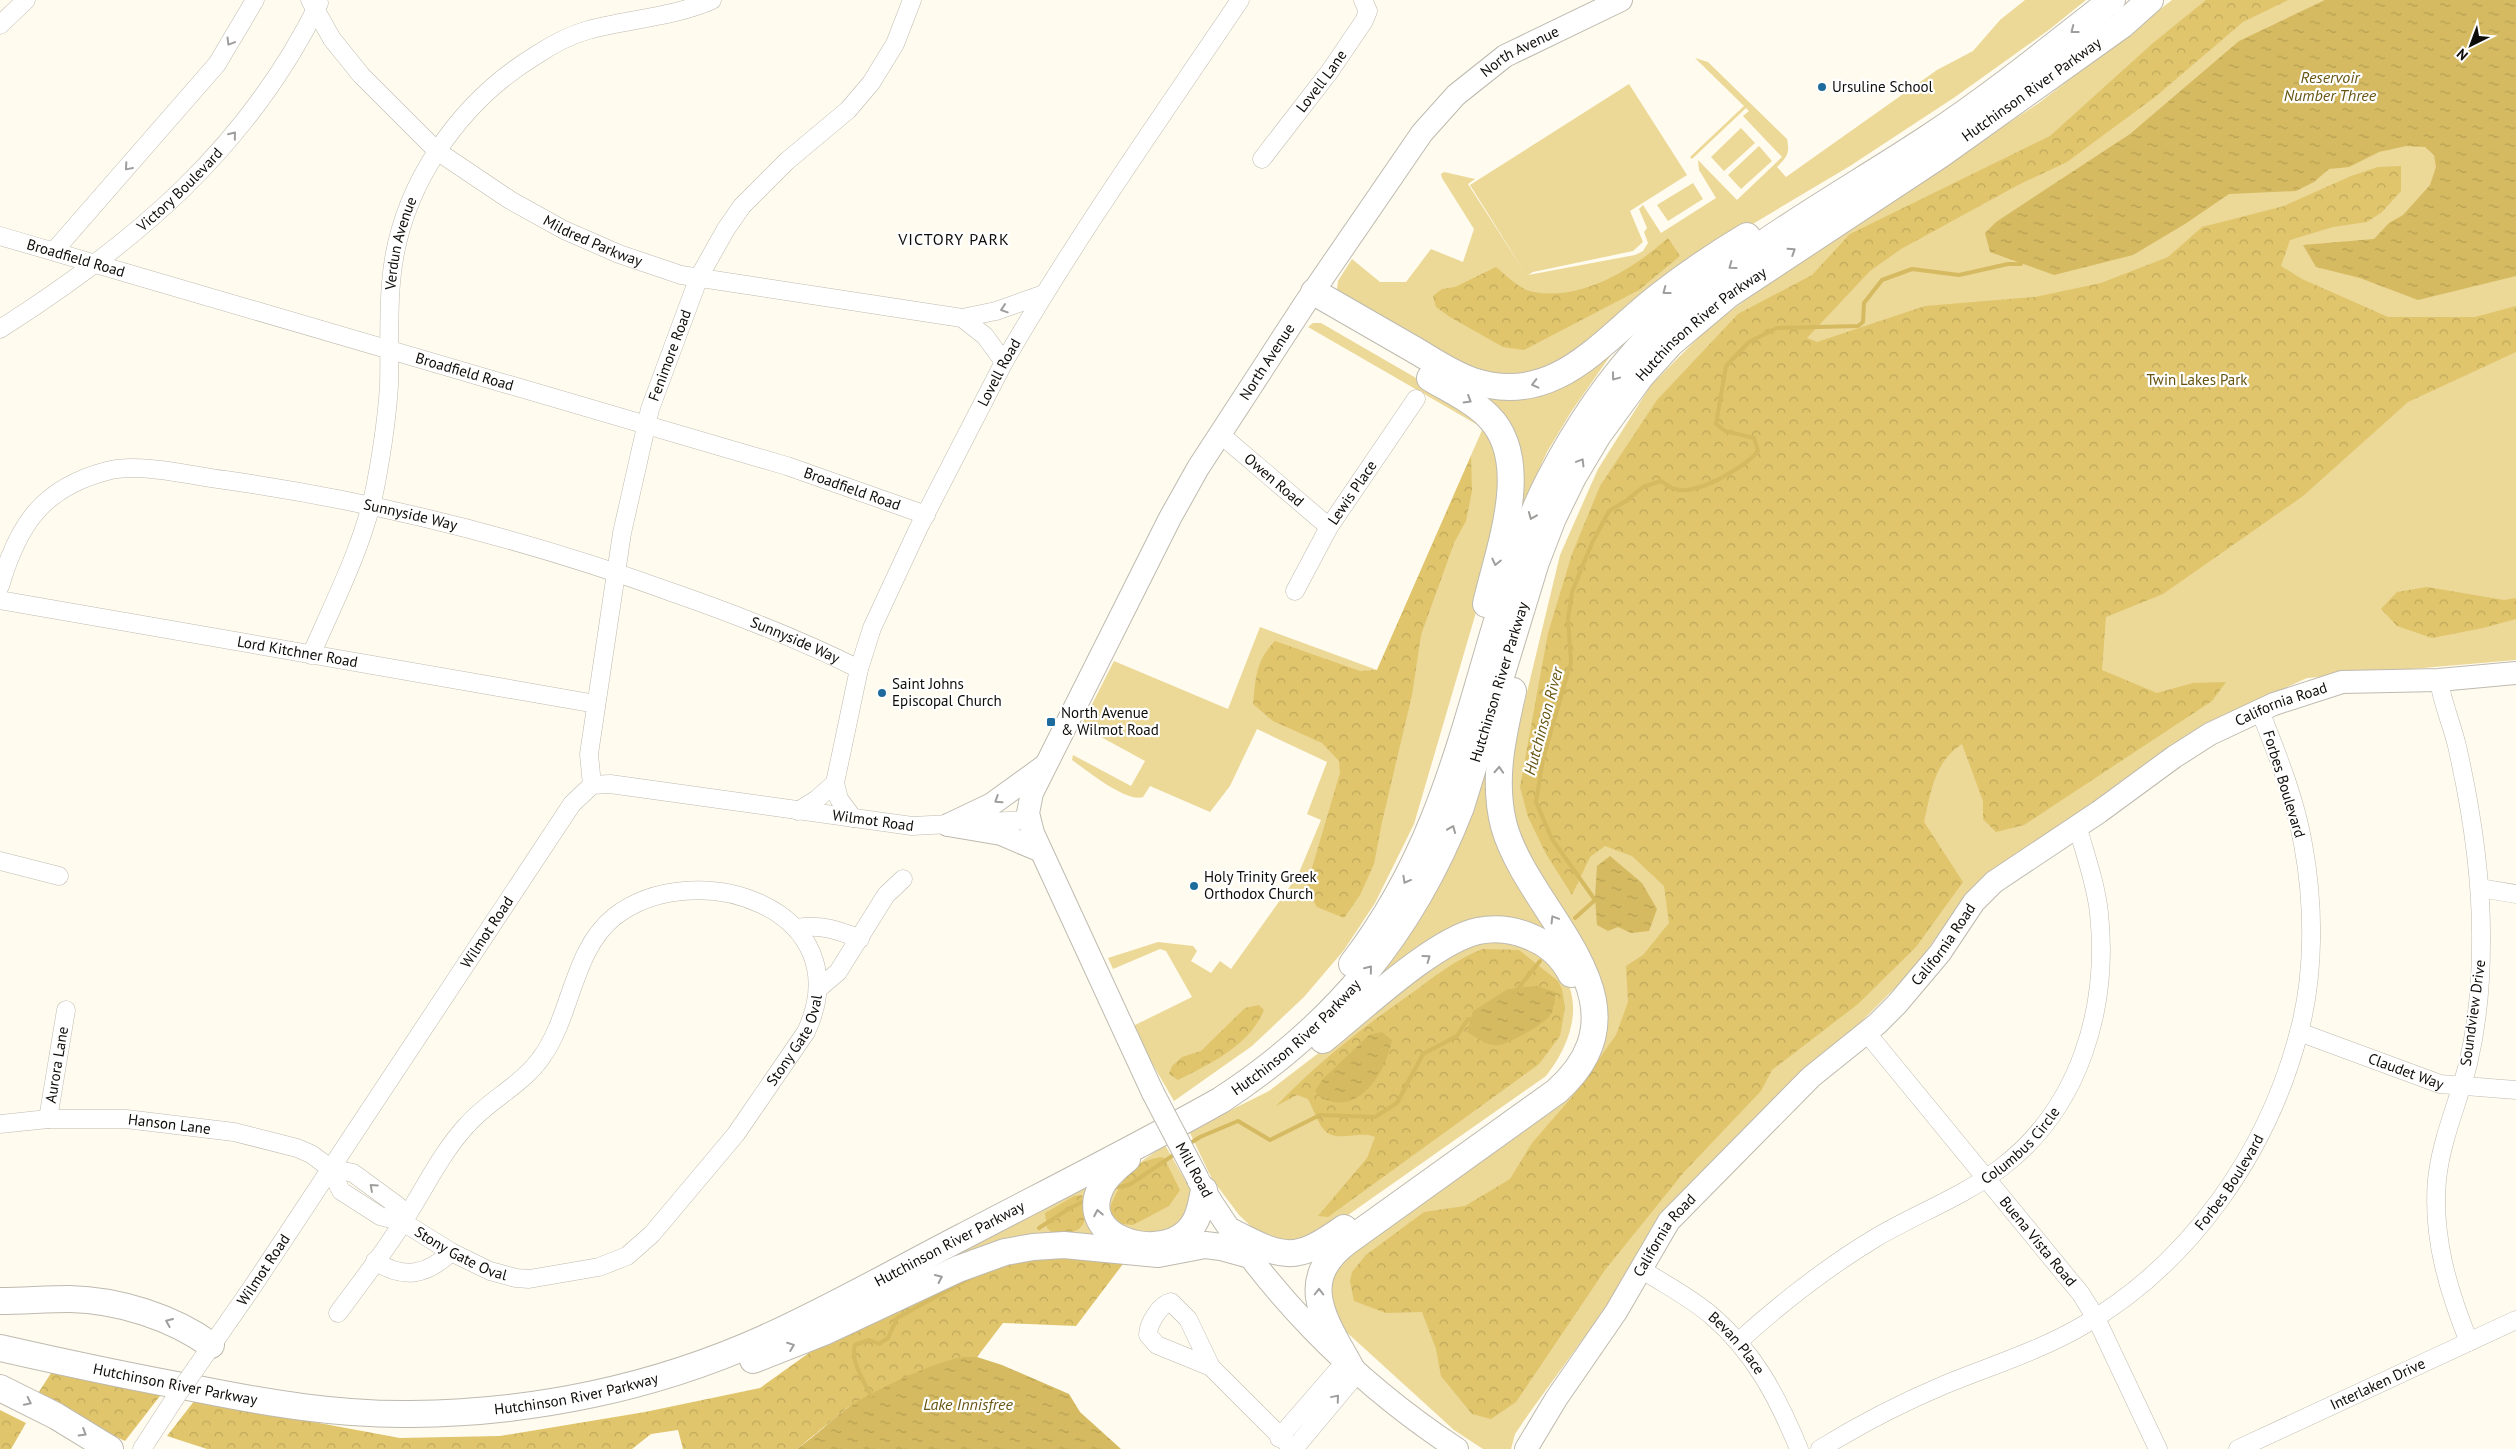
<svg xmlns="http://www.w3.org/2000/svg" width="2516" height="1449" font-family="'PT Sans',sans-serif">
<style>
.green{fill:#ecd897}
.forest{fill:url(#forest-crowns);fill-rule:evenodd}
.water{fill:url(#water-ripples)}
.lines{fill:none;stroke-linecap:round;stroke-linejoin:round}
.stream{stroke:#d5ba61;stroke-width:4}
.minor-casing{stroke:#bebaaf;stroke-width:19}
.major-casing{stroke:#bebaaf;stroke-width:24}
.highway-casing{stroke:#bebaaf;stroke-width:28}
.minor{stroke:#fff;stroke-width:18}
.major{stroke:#fff;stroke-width:22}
.highway{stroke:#fff;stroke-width:26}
.minor-bridge-casing{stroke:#bebaaf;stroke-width:19;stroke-linecap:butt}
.major-bridge-casing{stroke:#bebaaf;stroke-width:24;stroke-linecap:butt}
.minor-bridge{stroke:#fff;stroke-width:18}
.major-bridge{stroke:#fff;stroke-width:22}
.oneway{stroke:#9f9e9d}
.poi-dot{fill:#1d6a9c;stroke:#fff;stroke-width:2}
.labels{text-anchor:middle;stroke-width:4.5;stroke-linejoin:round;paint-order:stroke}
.street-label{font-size:15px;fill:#0e0c09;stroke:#fff}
.poi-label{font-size:15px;fill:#0e0c09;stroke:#fff;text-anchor:start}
.park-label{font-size:15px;fill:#64520c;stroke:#fff}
.water-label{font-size:16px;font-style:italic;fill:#675511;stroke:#fff}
.neighbourhood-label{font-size:16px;letter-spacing:1px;fill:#0e0c09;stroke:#fff}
</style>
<defs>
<pattern id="forest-crowns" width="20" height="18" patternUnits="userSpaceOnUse" patternTransform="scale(1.25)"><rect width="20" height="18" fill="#e0c56c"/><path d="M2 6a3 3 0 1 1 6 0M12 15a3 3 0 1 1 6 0" fill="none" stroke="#bfa85c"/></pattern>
<pattern id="water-ripples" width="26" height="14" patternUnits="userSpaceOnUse" patternTransform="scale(1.25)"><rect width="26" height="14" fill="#d5ba61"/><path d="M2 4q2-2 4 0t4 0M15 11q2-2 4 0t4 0" fill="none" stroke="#b69f53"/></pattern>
</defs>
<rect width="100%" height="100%" fill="#fffbef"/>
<path class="green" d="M2025 0H2086L2050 29 1955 97 1850 166 1687 263 1565 363 1538 375 1477 373 1342 295 1337 289 1338 281 1352 259 1380 282H1406L1431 249 1463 262 1474 229 1442 178 1441 174 1444 172 1475 179 1468 184 1527 276 1470 185 1629 84 1687 175 1630 211 1643 242 1633 251 1533 272 1528 275 1635 255 1643 251 1648 243 1644 232 1647 228 1639 209 1643 205 1661 233 1716 198 1699 170 1698 160 1737 200 1782 157 1743 116 1749 111 1746 108 1692 159 1690 157 1744 106 1695 58 1708 62 1787 139C1790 153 1787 157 1777 167L1786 177 1937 70 1973 51 2000 20Z
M2172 0H2516V660L2307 678 2225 715 2111 790 1994 871 1967 894 1913 970 1854 1029 1615 1295 1530 1412 1515 1434 1511 1449H1483L1454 1430 1342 1328 1329 1295 1337 1261 1500 1146 1605 1016 1513 824 1510 787 1516 738 1560 555 1598 469 1651 385 1711 325 1812 252 2039 103Z
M1741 128 1755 143 1724 171 1711 157Z
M1759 146 1772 161 1741 189 1728 175Z
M1693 183 1703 199 1668 221 1657 205Z
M1313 323H1321L1461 404 1484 421 1504 462 1479 602 1414 824 1375 903 1344 950 1304 997 1252 1046 1174 1101 1131 1027 1192 997 1166 951 1160 949 1113 969 1108 958 1158 942 1193 946 1197 951 1191 961 1211 973 1220 961 1231 969 1298 875 1321 820 1307 814 1327 762 1257 729 1230 786 1210 812 1150 786 1143 797C1127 803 1086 770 1072 760L1073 755 1131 786 1145 761 1081 726 1114 661 1228 709 1260 627 1377 670 1483 428 1308 327Z
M1615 349 1571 412 1547 452 1514 523 1516 496 1467 387 1496 394Z
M1491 754 1492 786 1564 947 1516 925 1385 979 1380 974 1425 911 1451 863Z
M1512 940C1523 946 1548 956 1556 964 1587 1000 1571 1044 1546 1076L1311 1241 1296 1246 1260 1235 1239 1215 1212 1179 1189 1131 1269 1091 1444 957 1470 943Z
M1165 1145 1193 1194 1195 1208 1161 1238 1108 1225 1110 1183Z
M1102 1176 1099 1233 850 1313 986 1237Z"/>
<path class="forest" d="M2206 0H2288L2243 22 2155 97 2067 162 2018 185 1901 249 1870 271 1807 338 1817 342 1925 306 2035 297 2101 283 2168 257 2202 227 2284 206 2351 176 2378 167 2401 166V191L2382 212 2367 222 2333 227 2290 240 2281 266 2302 279 2388 317H2475L2516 306V352L2408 402 2303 496 2163 594 2106 617 2102 670 2157 693 2193 683 2226 682 2212 701 2024 825 1996 832 1983 819V801L1962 744C1934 762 1931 792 1924 822L1963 882 1916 947 1858 1004 1772 1070 1761 1091 1684 1172 1605 1270 1516 1402 1491 1419 1472 1414 1441 1376 1436 1349 1422 1312 1386 1313 1354 1301 1350 1281 1352 1272 1366 1255 1424 1212 1465 1206 1510 1179 1532 1143 1572 1097 1616 1035 1628 1002 1626 966 1643 955 1669 923 1664 886 1632 856 1605 846 1590 857 1572 895 1546 854 1528 817 1520 787 1548 633 1572 554 1600 486 1657 400 1738 314 1812 275 1850 234 2050 136 2153 43Z
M1668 238 1680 256 1639 290 1524 350 1503 347 1450 317 1436 307 1433 296 1442 289 1455 287 1496 267C1507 276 1520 290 1534 292 1583 301 1634 268 1668 238Z
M1471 456 1472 491 1466 521 1454 543 1421 635 1412 695 1382 822 1374 864 1360 895 1344 918 1317 907 1306 888 1340 773 1339 761 1322 743 1273 721 1253 704C1256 678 1255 662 1275 641L1360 671 1377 670Z
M2427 587 2504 600 2516 598V619L2483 628 2432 638 2397 626 2381 609 2397 592Z
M1483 949 1519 950 1558 981 1562 989 1565 1008 1560 1036 1539 1064 1328 1217 1318 1216 1367 1158 1375 1137C1361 1130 1338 1143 1325 1131 1318 1124 1313 1108 1308 1099L1297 1095 1276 1106C1317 1063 1363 1027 1412 993 1435 976 1456 959 1483 949ZM1493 999 1555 1006C1543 1027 1520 1035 1499 1045L1481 1006Z
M1259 1005 1264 1010C1249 1046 1211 1063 1178 1080L1169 1074 1172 1066 1182 1057 1201 1051 1245 1008Z
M1161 1157 1164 1158 1180 1190 1169 1206 1133 1225 1122 1224 1108 1211C1121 1184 1128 1162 1161 1157Z
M1082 1195C1089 1224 1085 1234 1054 1234L1047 1228 1045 1213 1074 1196Z
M1043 1253 1126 1260 1076 1326 1003 1323 977 1357H962L878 1391 847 1408 797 1449H683L678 1430 651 1434 632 1449H207L167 1436 195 1400 400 1438 500 1436 645 1412 760 1388 823 1343 1004 1258Z
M53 1370 163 1392 125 1441 35 1398Z
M0 1410 26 1423 11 1449H0Z"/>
<path class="water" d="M2325 0H2516V276L2418 300 2360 278 2316 267 2303 245 2374 239 2389 223 2403 215 2430 185 2436 167 2434 155 2425 147 2406 146 2379 152 2349 167 2329 169 2314 182 2296 191 2229 194 2185 224 2133 255 2054 275 1990 252 1985 233 1996 222 2130 134 2239 41Z
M1610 856 1642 883 1657 909 1649 931 1631 933 1618 927 1608 931 1597 925 1595 897 1597 866Z
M1536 986 1555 992C1555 1001 1555 1011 1548 1018 1541 1025 1509 1044 1499 1045 1488 1047 1476 1037 1467 1032L1473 1011 1508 989Z
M1382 1032 1392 1040C1387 1067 1364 1111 1330 1101 1323 1099 1320 1098 1315 1091L1322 1080 1369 1035Z
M962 1357H977L1002 1365 1069 1394 1080 1412 1121 1449H797C814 1437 829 1422 846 1409 869 1392 934 1362 962 1357Z"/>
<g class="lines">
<path class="stream" d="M1575 918 1595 900 1552 839 1536 802 1543 759 1571 662 1568 619 1572 592 1592 543 1609 511 1626 501 1643 487 1661 481C1665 484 1670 488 1675 489 1696 496 1746 467 1758 451L1754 438 1725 431 1716 424 1726 366 1749 342 1777 328 1858 326 1863 322 1864 303 1882 280 1912 269 1959 275 2008 264H2021
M1515 992 1540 961
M1189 1144 1200 1137 1238 1121 1270 1140 1320 1115 1375 1117 1397 1103 1423 1054 1457 1036 1468 1019 1475 1020
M1112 1188 1129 1185 1175 1154
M1039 1228 1070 1208 1087 1200
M871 1396C864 1381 850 1361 855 1345L869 1340 879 1344 888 1338 897 1318 968 1279"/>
<g class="minor-casing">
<g id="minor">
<path id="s1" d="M310 0 332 39 361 75 437 151 510 200 564 230 619 254 681 275 962 318 996 311 1044 294"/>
<path d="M0 25 26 0"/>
<path id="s2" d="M1262 159 1330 71 1364 21 1368 11 1363 0"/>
<path id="s3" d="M0 236 787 466 926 515"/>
<path d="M54 251 217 64 255 0"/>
<path d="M962 318 985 336 1004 362"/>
<path id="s4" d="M0 329C135 243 247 149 319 3"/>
<path id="s5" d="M1220 434 1329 527"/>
<path id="s6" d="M0 586C18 525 42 488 107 471 140 462 191 476 225 480 380 502 526 539 674 593 737 615 799 639 859 669"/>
<path id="s7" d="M1295 591 1329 527 1416 399"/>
<path id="s8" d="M0 600 596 704"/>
<path id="s9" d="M311 655C335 600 365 542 376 483 382 451 387 418 389 385 390 351 388 317 391 283 398 189 458 102 538 54 553 44 571 35 588 30 628 19 674 17 712 0"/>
<path d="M2439 680C2442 703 2452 724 2457 746 2472 812 2482 876 2481 944 2481 983 2477 1026 2468 1064 2458 1103 2441 1140 2437 1180 2432 1237 2448 1290 2469 1342"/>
<path id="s10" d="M592 785 589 754 622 533 650 409 699 277 726 229 742 206 787 161 848 110 871 83 895 44 912 0"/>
<path d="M798 811 817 799 835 783"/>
<path id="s11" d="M853 818 839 799 835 783 859 669 872 628 919 527 1004 362C1076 237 1160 119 1240 0"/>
<path d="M0 861 59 876"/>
<path d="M2480 888 2516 894"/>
<path d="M797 928C821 924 838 930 860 939"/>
<path d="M818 989 838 972 886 895 903 879"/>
<path id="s12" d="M1866 1032 2081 1294 2096 1318 2158 1449"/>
<path id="s13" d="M2299 1032 2440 1084 2516 1090"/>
<path id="s14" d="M48 1119 66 1010"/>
<path id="s15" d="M0 1124 48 1119H126L234 1132 297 1148 311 1154 330 1168 353 1173 398 1206 403 1222"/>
<path id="s16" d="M330 1168 341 1191 380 1216 403 1222 451 1252 490 1271 516 1278 529 1279 599 1267 627 1256 652 1234 736 1134 806 1032C863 909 695 853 614 917 572 951 572 1016 541 1058 522 1085 489 1100 467 1125 441 1153 424 1190 403 1222 384 1253 360 1283 338 1313"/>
<path d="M375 1261C404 1280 427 1275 451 1252"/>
<path id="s17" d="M1641 1269C1664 1284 1690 1297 1712 1316 1754 1352 1778 1398 1799 1449"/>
<path d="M1171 1302 1188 1319 1211 1367 1157 1345 1148 1335C1148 1324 1160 1304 1171 1302Z"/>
<path id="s18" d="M1738 1342C1781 1303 1827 1267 1877 1237 1918 1213 1964 1196 2002 1167 2080 1107 2109 1008 2099 913 2096 884 2085 854 2077 825"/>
<path d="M1211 1367 1288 1444"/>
<path id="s19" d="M196 1368 251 1289 572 804 592 785 610 784 912 826 1029 820"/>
<path d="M1279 1438 1337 1371 1351 1368 1350 1382 1294 1449"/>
<path d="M142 1449 177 1395"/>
<path id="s20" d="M1820 1449C1859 1425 1901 1403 1944 1385 1990 1366 2039 1351 2082 1326 2190 1264 2268 1152 2299 1032 2315 973 2314 903 2303 844 2295 798 2277 754 2260 711"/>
<path id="s21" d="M2238 1449 2516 1320"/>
</g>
</g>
<g class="major-casing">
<g id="major">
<path d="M948 825 992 804 1043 767"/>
<path d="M948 825 1001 834 1041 851"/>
<path id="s22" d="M1153 1093 1033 833 1028 813 1032 793 1170 518 1198 468 1304 305 1422 133 1456 95 1505 56 1621 0"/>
<path d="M1198 1180C1262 1288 1352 1380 1457 1449"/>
<path id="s23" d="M1526 1449 1556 1399 1616 1312 1669 1221 1811 1077 1877 1024 1897 1004 1940 953 1974 902 1994 882 2099 812 2174 757 2210 734 2274 704 2342 682 2439 680 2516 673"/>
</g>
</g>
<g class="highway-casing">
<g id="highway">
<path d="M1314 292C1347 311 1380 330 1413 349 1432 360 1452 374 1473 381 1555 408 1602 340 1659 296 1687 274 1717 254 1747 236"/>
<path d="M1430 378C1450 390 1472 400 1488 416 1534 461 1498 550 1486 604"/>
<path d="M1352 964C1432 860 1458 753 1494 631 1510 580 1524 528 1549 480 1575 430 1608 380 1647 339 1725 257 1834 200 1928 138 1992 96 2052 47 2112 0"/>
<path d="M1323 1040C1361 1010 1433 941 1478 931 1497 927 1516 930 1533 938 1549 945 1563 958 1571 974"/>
<path d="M1127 1159C1117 1167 1106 1176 1101 1187 1076 1238 1156 1262 1187 1232 1199 1221 1201 1205 1204 1190"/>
<path d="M1232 1232C1284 1259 1295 1263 1344 1228"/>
<path d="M0 1301C23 1301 46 1299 70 1299 118 1300 172 1317 211 1345"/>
<path id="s24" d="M0 1348C66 1363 131 1377 198 1389 268 1403 338 1415 411 1414 532 1413 654 1388 765 1338 832 1308 896 1271 962 1237 1048 1192 1136 1148 1221 1100 1334 1026 1412 933 1461 807L1536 562 1553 518 1573 477 1598 435 1641 376 1671 343 1728 295 1940 155 2122 25 2150 0"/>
<path d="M753 1360 824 1332 958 1269 1005 1252 1033 1247 1064 1245 1158 1254 1205 1245 1221 1247 1250 1255"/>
<path d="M1351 1368C1326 1322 1294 1281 1348 1241L1557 1091C1657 1001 1529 915 1504 826 1492 780 1503 735 1513 691"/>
<path d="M0 1388 56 1416 110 1449"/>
</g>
</g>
<use href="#minor" class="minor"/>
<use href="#major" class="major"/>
<use href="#highway" class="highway"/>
<g class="minor-bridge-casing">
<path id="minor-bridge" d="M177 1395 196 1368"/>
</g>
<g class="major-bridge-casing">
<path id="major-bridge" d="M1153 1093 1198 1179"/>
</g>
<use href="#minor-bridge" class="minor-bridge"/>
<use href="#major-bridge" class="major-bridge"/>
</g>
<defs><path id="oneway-chevron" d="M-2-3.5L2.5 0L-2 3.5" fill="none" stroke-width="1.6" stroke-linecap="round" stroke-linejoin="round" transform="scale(1.25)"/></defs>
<g class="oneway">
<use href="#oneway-chevron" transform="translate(2074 30) rotate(142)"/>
<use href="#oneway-chevron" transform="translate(230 42) rotate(121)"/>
<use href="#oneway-chevron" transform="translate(233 135) rotate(-51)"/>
<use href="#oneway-chevron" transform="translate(128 167) rotate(131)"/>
<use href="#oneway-chevron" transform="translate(1792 251) rotate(-33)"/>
<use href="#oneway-chevron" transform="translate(1732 266) rotate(144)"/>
<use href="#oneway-chevron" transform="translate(1666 291) rotate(143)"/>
<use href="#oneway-chevron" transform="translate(1004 309) rotate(162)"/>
<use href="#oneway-chevron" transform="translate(1615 377) rotate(127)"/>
<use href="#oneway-chevron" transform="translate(1535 384) rotate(166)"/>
<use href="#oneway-chevron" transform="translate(1468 400) rotate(31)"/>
<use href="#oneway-chevron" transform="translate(1581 462) rotate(-59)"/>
<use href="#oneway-chevron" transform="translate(1532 516) rotate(112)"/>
<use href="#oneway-chevron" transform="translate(1496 562) rotate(103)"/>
<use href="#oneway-chevron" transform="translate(1499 770) rotate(-87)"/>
<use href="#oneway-chevron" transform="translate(998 800) rotate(147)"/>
<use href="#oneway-chevron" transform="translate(1452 829) rotate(-68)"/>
<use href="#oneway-chevron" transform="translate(1406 880) rotate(119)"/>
<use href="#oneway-chevron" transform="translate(1554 919) rotate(-121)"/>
<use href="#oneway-chevron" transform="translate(1427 958) rotate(-36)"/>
<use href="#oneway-chevron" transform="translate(1369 969) rotate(-51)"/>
<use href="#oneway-chevron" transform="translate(373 1187) rotate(-138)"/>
<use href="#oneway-chevron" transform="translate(1098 1213) rotate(-101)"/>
<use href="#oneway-chevron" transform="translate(939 1278) rotate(-25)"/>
<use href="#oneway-chevron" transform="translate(1319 1292) rotate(-90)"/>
<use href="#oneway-chevron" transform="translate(169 1322) rotate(-157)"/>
<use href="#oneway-chevron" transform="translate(791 1346) rotate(-21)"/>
<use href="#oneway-chevron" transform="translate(1336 1398) rotate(-50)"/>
<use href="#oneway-chevron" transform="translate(28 1402) rotate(26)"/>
<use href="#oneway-chevron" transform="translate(83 1433) rotate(31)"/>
</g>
<g class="poi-dot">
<circle cx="1822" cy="87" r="5"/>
<circle cx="882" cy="693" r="5"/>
<rect x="1046" y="717" width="10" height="10" rx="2.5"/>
<circle cx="1194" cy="886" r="5"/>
</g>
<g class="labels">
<g class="street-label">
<text dy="5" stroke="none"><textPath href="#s22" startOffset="1224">North Avenue</textPath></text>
<text dy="5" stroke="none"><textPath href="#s2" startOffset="98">Lovell Lane</textPath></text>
<text dy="5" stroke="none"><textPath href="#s24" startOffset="2638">Hutchinson River Parkway</textPath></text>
<text dy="5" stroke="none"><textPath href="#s4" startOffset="228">Victory Boulevard</textPath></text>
<text dy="5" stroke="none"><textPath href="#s1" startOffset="379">Mildred Parkway</textPath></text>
<text dy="5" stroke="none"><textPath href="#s9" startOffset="426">Verdun Avenue</textPath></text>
<text dy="5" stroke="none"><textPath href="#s3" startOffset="79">Broadfield Road</textPath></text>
<text dy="5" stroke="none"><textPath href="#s24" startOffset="2232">Hutchinson River Parkway</textPath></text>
<text dy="5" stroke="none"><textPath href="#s10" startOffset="439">Fenimore Road</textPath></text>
<text dy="5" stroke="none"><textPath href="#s22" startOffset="819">North Avenue</textPath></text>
<text dy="5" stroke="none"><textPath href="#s3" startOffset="484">Broadfield Road</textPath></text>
<text dy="5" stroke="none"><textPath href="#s11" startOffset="485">Lovell Road</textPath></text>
<text dy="5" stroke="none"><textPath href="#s5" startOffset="71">Owen Road</textPath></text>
<text dy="5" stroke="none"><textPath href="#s3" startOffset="889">Broadfield Road</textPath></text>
<text dy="5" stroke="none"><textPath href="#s7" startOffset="114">Lewis Place</textPath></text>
<text dy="5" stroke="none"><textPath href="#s6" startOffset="474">Sunnyside Way</textPath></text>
<text dy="5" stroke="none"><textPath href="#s6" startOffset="879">Sunnyside Way</textPath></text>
<text dy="5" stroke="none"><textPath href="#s8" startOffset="302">Lord Kitchner Road</textPath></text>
<text dy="5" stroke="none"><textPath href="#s24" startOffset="1812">Hutchinson River Parkway</textPath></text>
<text dy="5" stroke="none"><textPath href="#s23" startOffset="1080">California Road</textPath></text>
<text transform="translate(2284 784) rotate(73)" y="5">Forbes Boulevard</text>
<text dy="5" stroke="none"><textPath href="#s19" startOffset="989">Wilmot Road</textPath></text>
<text dy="5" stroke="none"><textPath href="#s19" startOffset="524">Wilmot Road</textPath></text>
<text dy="5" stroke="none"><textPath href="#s23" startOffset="660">California Road</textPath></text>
<text transform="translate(2473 1013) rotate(-82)" y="5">Soundview Drive</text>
<text dy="5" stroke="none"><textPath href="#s24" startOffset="1394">Hutchinson River Parkway</textPath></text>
<text dy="5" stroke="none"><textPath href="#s16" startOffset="612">Stony Gate Oval</textPath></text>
<text dy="5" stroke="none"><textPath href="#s14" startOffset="55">Aurora Lane</textPath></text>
<text dy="5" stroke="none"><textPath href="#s13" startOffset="114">Claudet Way</textPath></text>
<text dy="5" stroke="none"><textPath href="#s15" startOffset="170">Hanson Lane</textPath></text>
<text dy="5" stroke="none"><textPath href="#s18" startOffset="346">Columbus Circle</textPath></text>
<text transform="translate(1194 1170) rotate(61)" y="5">Mill Road</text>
<text dy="5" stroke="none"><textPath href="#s20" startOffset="498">Forbes Boulevard</textPath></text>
<text dy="5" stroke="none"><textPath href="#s23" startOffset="255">California Road</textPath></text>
<text dy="5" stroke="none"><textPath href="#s12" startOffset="271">Buena Vista Road</textPath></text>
<text dy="5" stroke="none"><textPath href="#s24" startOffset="989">Hutchinson River Parkway</textPath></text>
<text dy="5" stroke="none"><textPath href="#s16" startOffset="162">Stony Gate Oval</textPath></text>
<text dy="5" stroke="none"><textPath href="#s19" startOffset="119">Wilmot Road</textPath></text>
<text dy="5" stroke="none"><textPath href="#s17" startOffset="122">Bevan Place</textPath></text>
<text dy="5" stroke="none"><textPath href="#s21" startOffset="154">Interlaken Drive</textPath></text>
<text dy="5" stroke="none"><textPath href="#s24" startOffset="179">Hutchinson River Parkway</textPath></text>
<text dy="5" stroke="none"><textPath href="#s24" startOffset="584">Hutchinson River Parkway</textPath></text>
</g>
<g class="poi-label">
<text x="1832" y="92">Ursuline School</text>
<text x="892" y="689">Saint Johns<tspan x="892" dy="17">Episcopal Church</tspan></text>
<text x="1061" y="718">North Avenue<tspan x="1061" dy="17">&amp; Wilmot Road</tspan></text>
<text x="1204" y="882">Holy Trinity Greek<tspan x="1204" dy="17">Orthodox Church</tspan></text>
</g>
<g class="park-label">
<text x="2197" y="385">Twin Lakes Park</text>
</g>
<g class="water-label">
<text x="2330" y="83">Reservoir<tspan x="2330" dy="18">Number Three</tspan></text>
<text transform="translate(1543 721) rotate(-75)" y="6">Hutchinson River</text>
<text x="968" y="1410">Lake Innisfree</text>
</g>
<g class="neighbourhood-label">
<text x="954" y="245">VICTORY PARK</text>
</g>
</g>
<g transform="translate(2471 45) rotate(222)" stroke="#ffffff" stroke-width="4" paint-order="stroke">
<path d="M0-4L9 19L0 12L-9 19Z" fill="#0e0c09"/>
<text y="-8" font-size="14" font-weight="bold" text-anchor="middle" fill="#0e0c09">N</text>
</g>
</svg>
